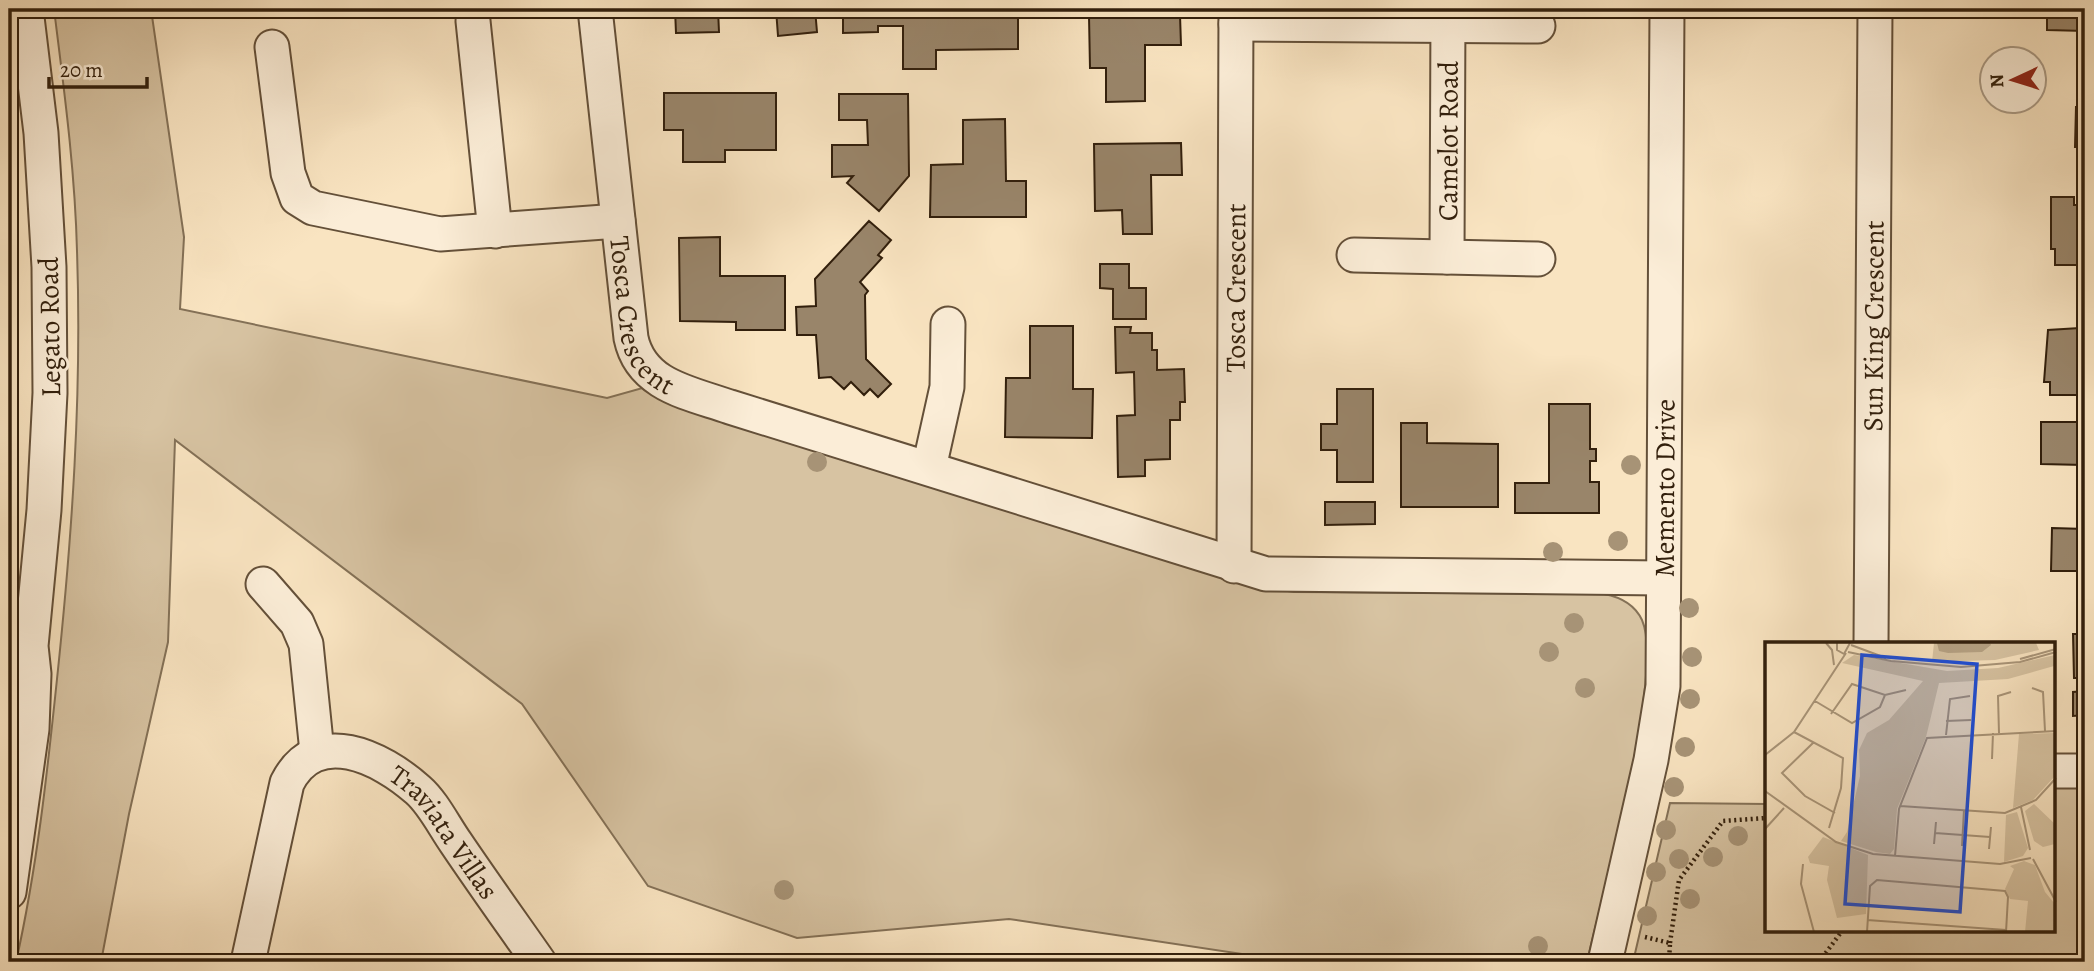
<svg xmlns="http://www.w3.org/2000/svg" width="2094" height="971" font-family="Alegreya,serif">
<style>
.green{fill:#d7c3a2;stroke:#847157;stroke-width:2}
.building{fill:#99856a;stroke:#321f0c;stroke-width:2}
.lines{fill:none;stroke-linecap:round;stroke-linejoin:round}
.minor-casing{stroke:#645039;stroke-width:37}
.path{stroke:#321f0c;stroke-width:4.5;stroke-dasharray:2 3.5;stroke-linecap:butt}
.minor{stroke:#fbedd7;stroke-width:33}
.tree{fill:#a79376}
.labels{text-anchor:middle;stroke-width:6;stroke-linejoin:round;paint-order:stroke}
.street-label{font-size:28px;fill:#321f0c;stroke:#fbedd7}
.inset-road{fill:none;stroke:#a99579;stroke-width:2}
.view{fill:#1d4ed8;fill-opacity:0.15;stroke:#1d4ed8;stroke-width:3.5}
.inset-edge{fill:none;stroke:#321f0c;stroke-width:3.5}
</style>
<rect width="100%" height="100%" fill="#f9e4c1"/>
<filter id="stains"><feTurbulence type="fractalNoise" baseFrequency=".00286" numOctaves="4"/><feColorMatrix values="0 0 0 0 .2 0 0 0 0 .09 0 0 0 0 .02 0 0 0 .5 -.17"/></filter>
<radialGradient id="worn" r=".72"><stop offset=".6" stop-color="#630" stop-opacity="0"/><stop offset="1" stop-color="#630" stop-opacity=".3"/></radialGradient>
<path class="green" d="M54 9H151L184 237 180 309 607 398 646 387 1262 587 1294 592 1604 594C1620 597 1635 605 1642 620 1665 672 1601 898 1587 962H1296L1009 919 797 938 648 886 522 704 175 440 168 642 129 814 101 962H16C37 868 47 775 57 679 72 537 82 395 77 251 75 170 64 89 54 9Z
M9 219 14 384H9Z
M2054 787H2085V962H1633L1670 803 1767 804V931H2054Z"/>
<path class="building" d="M675 9H718L719 32 676 33Z
M776 9H815L817 32 778 36Z
M843 9H1018V49L936 50V69H903V26H878V32L843 33Z
M2047 9H2085V31L2047 30Z
M1180 15 1181 45H1145V101L1106 102V68H1090L1089 16Z
M664 93H776V150H725V162H683V130H664Z
M839 94H908L909 176 879 211 847 183 853 176 832 177V145H868L867 120H839Z
M2076 107H2085V147H2075Z
M1005 119 1006 181H1026V217H930L931 165 963 164V120Z
M1181 143 1182 175H1151L1152 234H1123L1122 210 1095 211 1094 144Z
M2051 197H2074V205H2085V265H2055V249H2051Z
M869 221 891 240 878 255 882 258 860 282 868 291 865 295 866 359 891 384 878 397 870 389 864 395 851 382 844 389 831 377 819 378 816 335H797L796 307 816 306 815 279Z
M720 237V276H785V330H736V322L680 321 679 238Z
M1100 264H1129V288H1146V319H1113V289L1100 288Z
M1030 326H1073V389H1093L1092 438 1005 437 1006 378H1030Z
M1115 327H1131L1130 333H1152V350H1157V370L1184 369 1185 402H1180V420H1170V459L1145 460V476L1118 477 1117 416 1135 415 1134 372 1116 373Z
M2080 328H2085V395H2050V382H2044L2048 330Z
M1337 389H1373V482H1337V450H1321V424H1337Z
M1549 404H1590V449H1596V461H1590V482H1599V513H1515V483H1549Z
M2041 422H2085V483L2084 465 2041 464Z
M1401 423H1427V443L1498 444V507H1401Z
M1325 502H1375V524L1325 525Z
M2052 528 2085 529V571H2051Z
M2073 634H2085V678H2074Z
M2085 691V715L2073 716V692Z"/>
<g class="lines">
<g class="minor-casing">
<g id="minor">
<path id="s1" d="M595 9 631 338C641 386 690 393 730 407L1266 574 1663 578"/>
<path d="M473 21 495 231"/>
<path d="M1236 24 1538 26"/>
<path d="M272 47 288 173 297 198 313 208 440 234 618 221"/>
<path d="M1354 255 1538 259"/>
<path id="s2" d="M1447 257 1448 9"/>
<path d="M929 468 947 387 948 324"/>
<path id="s3" d="M1234 566 1236 9"/>
<path d="M263 584 297 623 306 644 317 752"/>
<path id="s4" d="M1871 644 1875 9"/>
<path d="M2054 771H2085"/>
<path d="M9 892 32 729 34 674 31 646 44 510 50 393 49 267 41 133 26 9"/>
<path id="s5" d="M248 962 287 783C316 725 381 757 418 790 433 803 444 826 456 843 483 883 511 922 539 962"/>
<path id="s6" d="M1605 962 1651 760 1663 686 1667 9"/>
</g>
</g>
<path class="path" d="M1645 937 1670 943 1669 962
M1670 943 1679 880 1723 821 1767 818
M1819 962 1842 931"/>
<use href="#minor" class="minor"/>
</g>
<g class="tree">
<circle cx="817" cy="462" r="10"/>
<circle cx="1631" cy="465" r="10"/>
<circle cx="1618" cy="541" r="10"/>
<circle cx="1553" cy="552" r="10"/>
<circle cx="1689" cy="608" r="10"/>
<circle cx="1574" cy="623" r="10"/>
<circle cx="1549" cy="652" r="10"/>
<circle cx="1692" cy="657" r="10"/>
<circle cx="1585" cy="688" r="10"/>
<circle cx="1690" cy="699" r="10"/>
<circle cx="1685" cy="747" r="10"/>
<circle cx="1674" cy="787" r="10"/>
<circle cx="1666" cy="830" r="10"/>
<circle cx="1738" cy="836" r="10"/>
<circle cx="1713" cy="857" r="10"/>
<circle cx="1679" cy="859" r="10"/>
<circle cx="1656" cy="872" r="10"/>
<circle cx="784" cy="890" r="10"/>
<circle cx="1690" cy="899" r="10"/>
<circle cx="1647" cy="916" r="10"/>
<circle cx="1538" cy="946" r="10"/>
</g>
<g class="labels">
<g class="street-label">
<text dy="10" stroke="none"><textPath href="#s2" startOffset="116">Camelot Road</textPath></text>
<text dy="10" stroke="none"><textPath href="#s3" startOffset="278">Tosca Crescent</textPath></text>
<text dy="10" stroke="none"><textPath href="#s1" startOffset="313">Tosca Crescent</textPath></text>
<text dy="10" stroke="none"><textPath href="#s4" startOffset="318">Sun King Crescent</textPath></text>
<text transform="translate(49 327) rotate(-91)" y="10">Legato Road</text>
<text dy="10" stroke="none"><textPath href="#s6" startOffset="480">Memento Drive</textPath></text>
<text dy="10" stroke="none"><textPath href="#s5" startOffset="387">Traviata Villas</textPath></text>
</g>
</g>
<g transform="translate(1765 642)">
<rect width="290" height="290" fill="#f9e4c1"/>
<path d="M169 1H271L274 8 230 18 167 20ZM89 13 182 29 233 26 290 13V33L289 24 243 37 174 41 161 95 132 167 129 207 125 212 111 210 76 199 82 190 95 134 94 108 102 91 124 78 158 39 77 21ZM290 91V134L268 158 248 166 254 92ZM269 162 290 182V202L278 205 269 199 260 169ZM252 170 263 206 258 214 239 220 241 173ZM58 195 103 213 101 272 72 276 62 238 64 224 45 221 43 215ZM259 219 270 223 280 250 290 262V290H260L263 259 245 257 240 247 249 227 245 224Z" fill="#d7c3a2"/>
<path d="M172 1H225L226 3 217 10 183 11 174 9Z" fill="#b5a183"/>
<path class="inset-road" d="M61 1 67 8 69 23M72 1V8L79 12 85 1M86 3 121 16M83 10 126 19 196 25 255 20 291 10M255 17 291 7M267 46 278 50 280 89M50 59 87 81 115 65 120 53M66 72 87 42 120 53 141 48M181 79 206 78M29 90 78 116 76 146 64 186M234 91 233 54 246 50M181 93 185 57 205 54M49 100 17 131 40 154 70 171M0 113 29 90 81 11M227 117 228 91M0 149 71 200 108 212 235 222 266 216M135 164 240 171 271 158 291 136M256 165 265 208M0 187 19 166M170 191 225 195M169 202 171 180M197 204 199 168M224 207 226 185M130 214 134 167 162 96 291 89M268 217 291 260M38 222 36 242 49 290M102 278 241 288M102 290 105 244 112 238 240 249 243 255 241 290"/>
<path class="view" d="M97 13 212 22 195 270 80 262Z"/>
<rect width="290" height="290" class="inset-edge"/>
</g>
<rect width="2094" height="971" fill="none" stroke="#f9e4c1" stroke-width="35"/>
<rect x="10" y="10" width="2073" height="950" fill="none" stroke="#321f0c" stroke-width="3.5"/>
<rect x="18" y="18" width="2059" height="936" fill="none" stroke="#321f0c" stroke-width="2"/>
<g transform="translate(2013 80) rotate(266)"><circle r="33" fill="#fbedd7" stroke="#ab9b86" stroke-width="2"/>
<path d="M0-5L12 26L0 18L-12 26Z" fill="#8f2418"/>
<text y="-10" font-size="19" font-weight="bold" text-anchor="middle" fill="#321f0c">N</text>
</g>
<path d="M49 77v10h98v-10" fill="none" stroke="#321f0c" stroke-width="3.5"/>
<text x="60" y="77" font-size="21" fill="#321f0c" stroke="#fbedd7" stroke-width="5" paint-order="stroke">20 m</text>
<rect width="100%" height="100%" filter="url(#stains)"/>
<rect width="100%" height="100%" fill="url(#worn)"/>
</svg>
